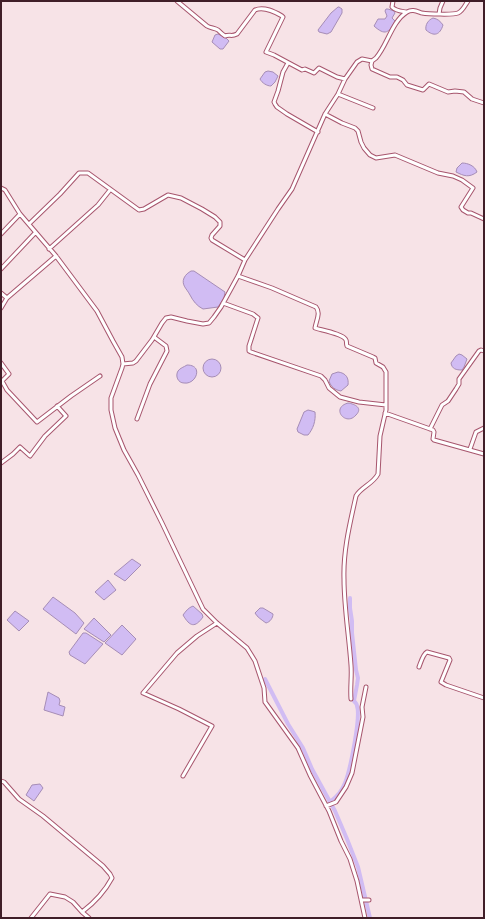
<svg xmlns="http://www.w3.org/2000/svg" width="485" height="919" font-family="'Zilla Slab',serif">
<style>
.water{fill:#d1bcf3;stroke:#a68db6}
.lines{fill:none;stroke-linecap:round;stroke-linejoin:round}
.canal{stroke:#d1bcf3;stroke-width:4}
.minor-casing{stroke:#a7556d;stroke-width:5}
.minor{stroke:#fff;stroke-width:3}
</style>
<rect width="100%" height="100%" fill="#f7e3e7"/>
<path class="water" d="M338 7H339L342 9V13L331 32 327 34 319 32 318 30 331 13Z
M386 9H388L394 11 395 13 392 18 395 21C389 33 385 36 374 26L378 19H385L387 16 385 11Z
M433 18C438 19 440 21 443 25 440 35 434 37 426 30 425 25 428 20 433 18Z
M218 34 226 38 229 41 223 49H220L212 42 215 35Z
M268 71 273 72 278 76 275 82 271 86C267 86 262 83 260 79L265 72Z
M462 163C468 163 475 166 477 172 469 178 464 176 456 172L457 168Z
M191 271H194L225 292 224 298 218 307 203 309C197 306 193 301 190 295 187 289 181 285 184 278 186 274 188 273 191 271Z
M459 354 462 355 467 359 464 367 462 370C456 370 452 369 451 363L456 356Z
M203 368a9 9 0 1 1 18 0a9 9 0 1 1-18 0Z
M187 365C204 365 196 385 184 383 178 383 175 376 178 371 180 368 184 367 187 365Z
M338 372C346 373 349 378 348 385L341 391C335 390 331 387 329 381L332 374Z
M348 403C355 404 363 408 356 415 346 427 330 408 348 403Z
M308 410 312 411 315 412C316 421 313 429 308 435H304L298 432 297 429 304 412Z
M132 559 141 565 125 581 114 574Z
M108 580 116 590 104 600 95 592Z
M53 597 75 613 84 623 76 634 43 609Z
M193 606 202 614 203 617C195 628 190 627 183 615 186 611 188 608 193 606Z
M260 608H263L273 614C273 618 270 622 266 623 262 620 257 617 255 613Z
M15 611 29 621 19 631 7 620Z
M94 618 111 635 104 642 84 629Z
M122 625 136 639 122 655 105 643Z
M83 633H86L103 644 85 664 70 655 69 652Z
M48 692 59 698 60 701 59 705 65 707 63 716 44 710Z
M40 784 43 788 34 801 26 795 32 785Z"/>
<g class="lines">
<path class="canal" d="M265 679 288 724 303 748 312 769 335 811 347 839 358 867 370 918
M330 802C337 797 342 791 345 783 350 771 361 717 357 706 357 705 355 702 354 701L357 685 358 678 356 670 352 633V621L350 608V598"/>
<g class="minor-casing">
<path id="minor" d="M177 1 207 26C210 28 215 28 218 30 220 32 222 34 225 36 230 34 231 37 237 34L255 10C264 6 275 12 282 16L283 17 266 52 274 55 302 70 305 69 314 73 319 68 337 77 345 79
M393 1 392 7C396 11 400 11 406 12
M439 14 440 8 443 1
M372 61 371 65 372 69 390 77H397L403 80 407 85 423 90 429 84 448 92 455 91 464 92 472 99 484 103
M288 63 283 72 278 91 274 102 275 104 277 107 287 114 318 132
M338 94 373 108
M325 114 342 123 355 128 358 131 361 142 364 148 370 155 376 158 395 155 438 173 453 176 462 180 473 188 461 207 463 210 468 213H471L484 219
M1 188 5 190 20 214 56 256 97 311 113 341 122 357 123 364 122 368 111 398V410L115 428 124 450 138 475 162 523 203 609 217 623 247 648 255 661 264 688 265 702 298 748 310 775 329 811 341 841 350 859 357 881 365 918
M29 224 60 194 79 173H88L139 210 144 209 168 195 181 198 202 209 215 217 220 222V226L212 235 211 238 212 240 245 260
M1 234 20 214
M49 249 98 205 110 190
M1 269 35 233
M238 276 272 288 316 307C321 313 316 321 315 328 321 330 344 334 346 340 347 342 346 344 347 346L373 357 375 358 376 363 383 367 386 372V410L380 436 378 474C373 484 361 487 356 496 350 523 343 551 344 579 344 607 349 636 351 665 352 676 350 687 351 699
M1 293 7 298
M223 303 253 314 258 318 249 346V351L251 352 321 376 325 380 329 388 340 397 359 402 386 405
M1 308 7 298 56 256
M1 363 9 374 2 381 7 390 37 422 71 396 100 376
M123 364 133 363 136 361 152 340 162 323 166 318 171 317 187 321 203 324 209 323 214 317 221 307 238 276 245 260 278 209 292 189 325 114 338 94 345 79 357 62 362 59 372 61 376 58C387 46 392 21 407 12 412 9 416 11 422 13 428 14 453 15 458 13 463 11 465 5 468 1
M385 413 433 430 434 432 433 439 434 440 484 454
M137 419 150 384 167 351 166 346 154 337
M430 429 442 405 448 401 456 389 459 384V379L479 351 481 350 484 351
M470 449 476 432 484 428
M1 463 13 454 20 447 30 456 45 436 66 416 57 406
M419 667C421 662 423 654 427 652L449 658 450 660 441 682 446 685 484 698
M183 776 212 726 179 709 143 693 177 653 197 636 217 623
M1 781 4 782 19 799 43 816 103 866 110 874 112 878C105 891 94 903 82 912L73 902 65 897 50 894 31 918
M326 806 336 802 346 787 352 773 363 717 362 707 366 687
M362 900H369
M82 912 89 918"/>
</g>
<use href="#minor" class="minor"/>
</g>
<rect width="485" height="919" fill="none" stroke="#401e28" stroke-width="4"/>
</svg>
